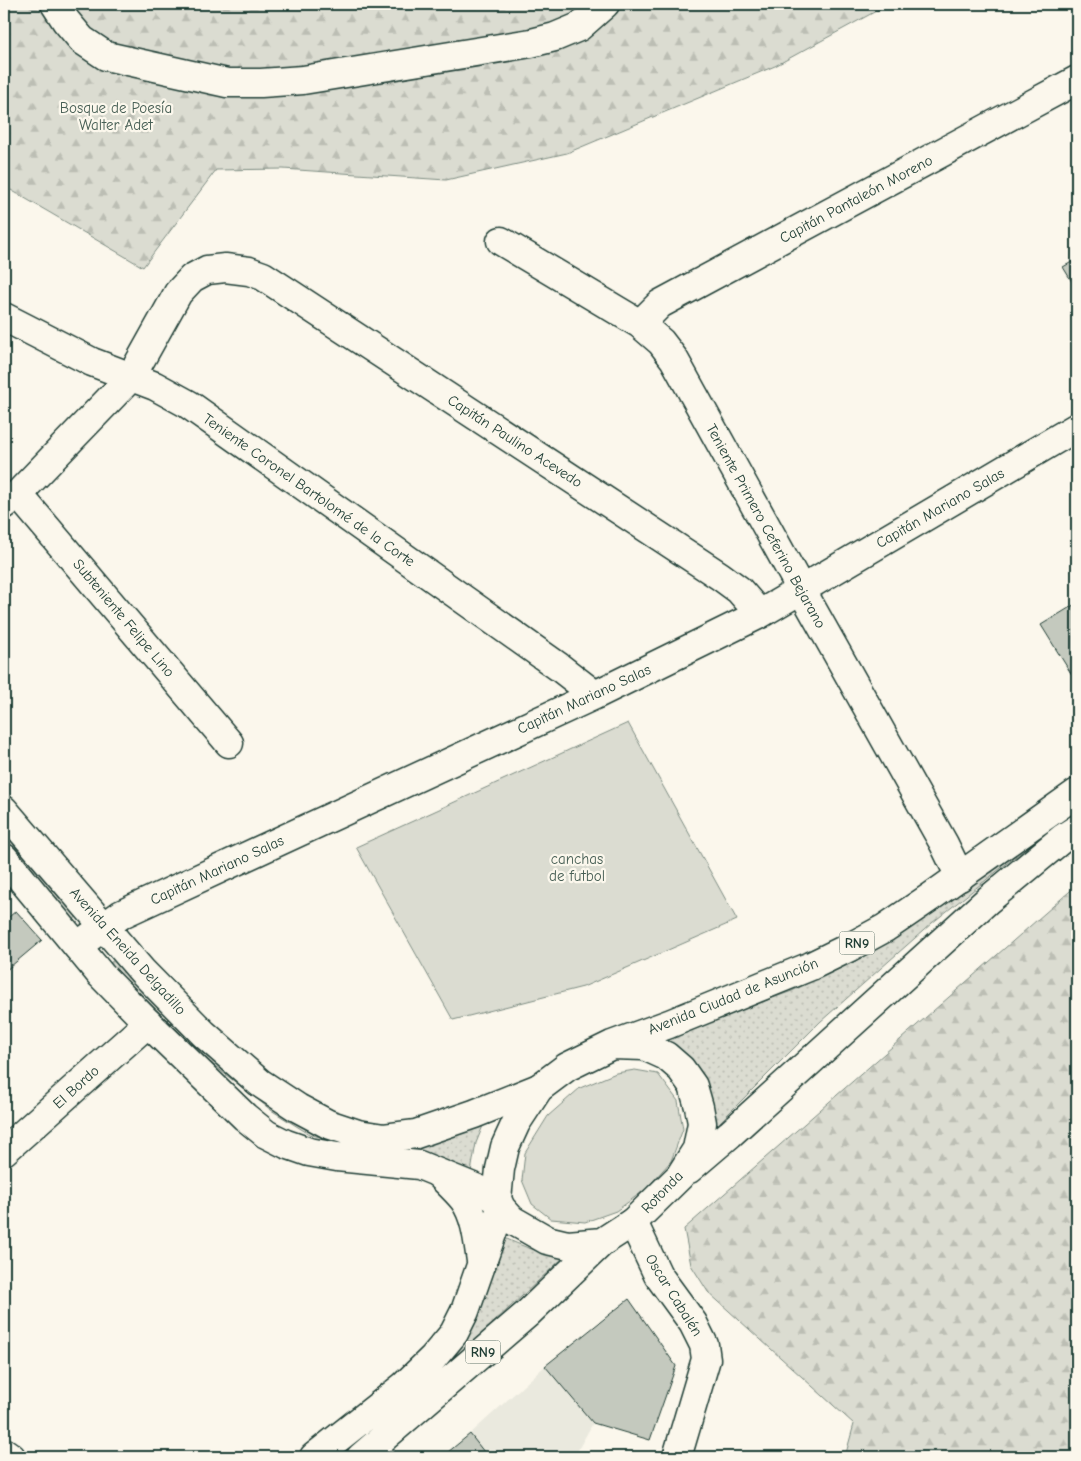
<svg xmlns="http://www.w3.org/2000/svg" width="1081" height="1461" font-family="'Comic Neue',sans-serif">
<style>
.built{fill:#eae9de}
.grass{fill:url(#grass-dots);stroke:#7d8c82}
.forest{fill:url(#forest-firs);stroke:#7d8c82}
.green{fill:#dbdcd1;stroke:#7d8c82}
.building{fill:#c4c9be;stroke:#1f3d34}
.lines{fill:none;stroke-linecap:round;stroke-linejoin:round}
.minor-casing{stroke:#1f3d34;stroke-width:31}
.major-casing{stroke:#1f3d34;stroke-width:31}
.highway-casing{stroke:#1f3d34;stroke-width:31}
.minor{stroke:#fbf7ec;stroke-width:28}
.major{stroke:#fbf7ec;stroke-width:28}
.highway{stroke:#fbf7ec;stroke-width:28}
.labels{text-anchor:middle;stroke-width:4.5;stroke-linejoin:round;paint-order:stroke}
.shield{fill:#fbf7ec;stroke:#61756b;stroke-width:1}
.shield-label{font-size:14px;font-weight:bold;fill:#1f3d34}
.park-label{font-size:15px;fill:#455d53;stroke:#fbf7ec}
.street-label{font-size:15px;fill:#1f3d34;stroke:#fbf7ec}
</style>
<defs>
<pattern id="grass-dots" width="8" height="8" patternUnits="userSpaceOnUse" patternTransform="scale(1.25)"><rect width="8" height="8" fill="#dbdcd1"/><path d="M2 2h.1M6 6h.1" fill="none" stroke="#bcbeb4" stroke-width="1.8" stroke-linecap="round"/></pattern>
<pattern id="forest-firs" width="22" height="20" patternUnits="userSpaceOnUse" patternTransform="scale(1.25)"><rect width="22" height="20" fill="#dbdcd1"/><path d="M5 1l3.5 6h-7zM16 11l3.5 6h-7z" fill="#bcbeb4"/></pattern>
</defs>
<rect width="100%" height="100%" fill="#fbf7ec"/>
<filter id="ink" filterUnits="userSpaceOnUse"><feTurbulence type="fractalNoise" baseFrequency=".02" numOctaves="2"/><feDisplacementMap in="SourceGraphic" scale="10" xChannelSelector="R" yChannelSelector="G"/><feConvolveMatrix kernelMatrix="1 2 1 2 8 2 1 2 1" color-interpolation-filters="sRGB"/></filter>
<g filter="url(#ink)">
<path class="built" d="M545 1366 593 1423 574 1457H488L470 1434Z"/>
<path class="grass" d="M1065 817 932 923 820 1022 711 1131 678 1049 664 1037 792 991 862 956 914 926 969 884Z
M4 820 82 912 72 921 4 840Z
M114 960 205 1050 317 1131 487 1116 476 1143 470 1178 309 1134 271 1110 207 1060 110 963Z
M494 1233C518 1244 539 1255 566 1255L450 1363 343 1457H332L405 1393Z"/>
<path class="forest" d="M4 4H889L775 66 567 153 446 180 283 169 216 170 143 267 4 186Z
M1077 885V1457H845L854 1424 708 1292 691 1265 684 1229Z"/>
<path class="green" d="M628 723 737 920 583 987 453 1020 356 847Z
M635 1070 658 1074 678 1101 683 1129 671 1161 646 1189 616 1211 585 1222 551 1219 532 1204 522 1180 525 1153 548 1116 580 1088 616 1073Z"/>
<path class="building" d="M1077 259V290L1063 267Z
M1077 603V683L1041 625Z
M16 911 42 940 4 972V921Z
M629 1299 676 1366 650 1440 593 1423 545 1366Z
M470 1434 488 1457H442Z"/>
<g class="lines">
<g class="minor-casing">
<path id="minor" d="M55 4 66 21 82 40 106 56 227 83H261L303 80 531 43 555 37 579 27 605 4
M501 241 640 324 661 342 674 359 802 591 944 844 960 877
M4 317 92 362 155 386 188 404 559 667 595 695
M640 324 660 304 1077 80
M18 494 229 743
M4 505 18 494 131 377 178 293 192 278 207 270 225 268 249 271 263 276 720 576 739 590 760 614
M77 946 122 914 595 695 760 614 1077 427
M4 1151 148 1023
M633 1222 658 1275 693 1323 704 1345 706 1359 677 1457
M4 1452 11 1457"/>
</g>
<g class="major-casing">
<path id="major" d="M4 810 142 971 204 1034 260 1083 298 1108 328 1124 358 1134 384 1138 416 1134 474 1114 539 1088
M4 858 101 975 148 1023 245 1117 266 1134 286 1144 309 1152 337 1157 419 1165 478 1189 497 1199"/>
</g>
<g class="highway-casing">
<path id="highway" d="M612 1045 644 1046 666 1056 681 1069 693 1086 699 1107 702 1123 697 1149 680 1176 633 1222 602 1242 568 1245 547 1240 512 1220 501 1208 497 1199 500 1169 505 1147 516 1123 539 1088 567 1067 612 1045 669 1024 811 966 850 947 885 928 932 896 1077 793
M689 1169 730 1134 988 900 1063 838 1077 829
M439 1174C447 1182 457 1191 464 1200 476 1217 478 1241 481 1261
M314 1457 404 1386 433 1358 454 1333 465 1311 501 1208
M361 1457 527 1314 602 1242"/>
</g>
<use href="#minor" class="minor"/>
<use href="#major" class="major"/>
<use href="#highway" class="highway"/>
</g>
</g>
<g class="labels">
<g class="shield">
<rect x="839.5" y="931.5" width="35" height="23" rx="4"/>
<rect x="465.5" y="1340.5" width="35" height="23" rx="4"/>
</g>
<g class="shield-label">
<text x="857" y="948">RN9</text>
<text x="483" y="1357">RN9</text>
</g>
<g class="park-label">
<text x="116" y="113">Bosque de Poesía<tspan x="116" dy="17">Walter Adet</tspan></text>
<text x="577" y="864">canchas<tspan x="577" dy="17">de futbol</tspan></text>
</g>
<g class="street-label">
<text transform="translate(856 199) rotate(-28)" y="5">Capitán Pantaleón Moreno</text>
<text transform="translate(515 441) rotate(33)" y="5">Capitán Paulino Acevedo</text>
<text transform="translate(309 490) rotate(35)" y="5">Teniente Coronel Bartolomé de la Corte</text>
<text transform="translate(940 508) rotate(-30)" y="5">Capitán Mariano Salas</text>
<text transform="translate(766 526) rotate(61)" y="5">Teniente Primero Ceferino Bejarano</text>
<text transform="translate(124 618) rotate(50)" y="5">Subteniente Felipe Lino</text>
<text transform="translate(584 699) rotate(-25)" y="5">Capitán Mariano Salas</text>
<text transform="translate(217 870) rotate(-25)" y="5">Capitán Mariano Salas</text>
<text transform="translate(128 951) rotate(48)" y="5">Avenida Eneida Delgadillo</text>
<text transform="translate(733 996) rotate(-22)" y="5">Avenida Ciudad de Asunción</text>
<text transform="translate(76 1087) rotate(-42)" y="5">El Bordo</text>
<text transform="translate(662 1192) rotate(-46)" y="5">Rotonda</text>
<text transform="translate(674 1295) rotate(58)" y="5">Oscar Cabalén</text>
</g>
</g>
<rect width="1081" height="1461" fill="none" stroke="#fbf7ec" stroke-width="20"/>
<rect x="10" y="10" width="1061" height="1441" fill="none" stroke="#1f3d34" stroke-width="2" filter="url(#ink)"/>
</svg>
